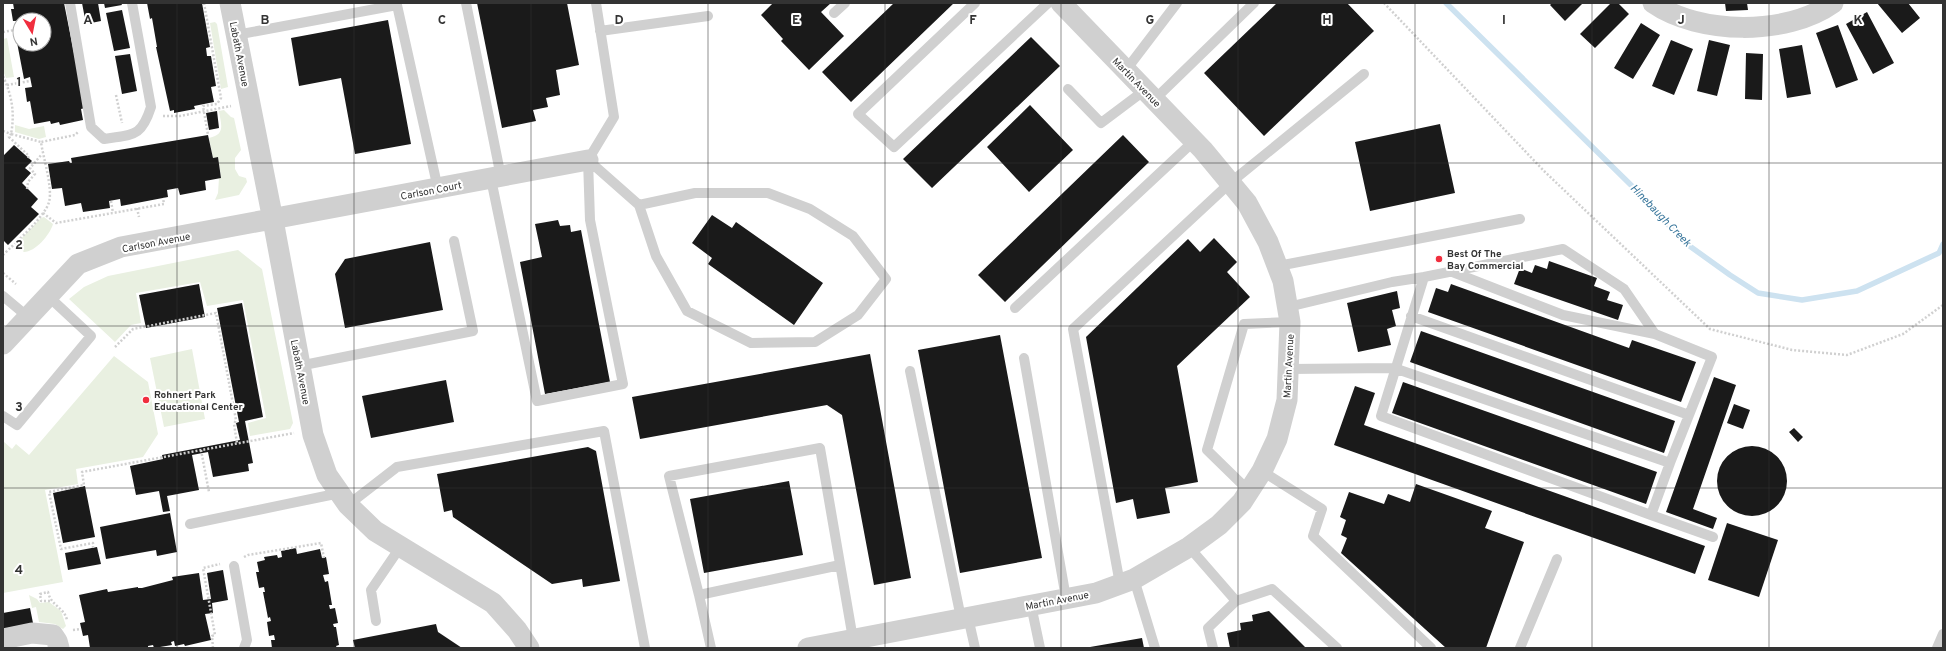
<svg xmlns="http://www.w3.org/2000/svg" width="1946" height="651" font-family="Overpass,sans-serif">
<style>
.green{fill:#e9f0e1}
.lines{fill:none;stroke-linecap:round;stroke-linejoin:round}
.stream{stroke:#cde2f0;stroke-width:5.5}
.building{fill:#1a1a1a}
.path{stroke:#d0d0d0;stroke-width:2.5;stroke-dasharray:2 2;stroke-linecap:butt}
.lane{stroke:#d0d0d0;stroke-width:10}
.street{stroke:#d0d0d0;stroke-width:21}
.grid{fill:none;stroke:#333;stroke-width:1;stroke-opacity:0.55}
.poi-dot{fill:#f02e3e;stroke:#fff;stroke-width:1.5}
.labels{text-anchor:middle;stroke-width:4;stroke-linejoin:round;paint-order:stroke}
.street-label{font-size:10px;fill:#333;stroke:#fff}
.poi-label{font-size:10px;font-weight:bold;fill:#333;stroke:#fff;text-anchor:start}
.water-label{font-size:11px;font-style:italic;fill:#3a779c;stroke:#fff}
.grid-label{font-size:13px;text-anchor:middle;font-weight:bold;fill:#333;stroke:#fff;stroke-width:4;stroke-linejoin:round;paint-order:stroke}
</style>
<rect width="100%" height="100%" fill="#fff"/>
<path class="green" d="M215 22 217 24 228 87 221 89 210 23Z
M7 38 14 77 6 78 3 71V39Z
M224 110 231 117 234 118 241 150 235 158V169L239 176 246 178 247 182 239 195 215 200 218 193 219 178 221 177 218 157 213 158 209 138C226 134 221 125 219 111Z
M15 125 29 129 44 126 46 137 39 139 15 132Z
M44 217 53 224C50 235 35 252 24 252L15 245 41 218Z
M238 250 262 269 293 423 290 429 250 436 248 423 266 418 243 300 207 306 200 282 136 293 141 323 131 325 115 342 69 299 84 287 108 276Z
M192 349 205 419 164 427 150 358Z
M114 356 148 382 158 434 143 457 76 469 78 484 45 490 63 582 3 593V441L12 449 16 444 29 455Z
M29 595 37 599 40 603 49 602 61 611 66 626 63 629 55 624 39 622 36 607 32 608Z"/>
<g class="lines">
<path class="stream" d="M1446 3 1634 188 1684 242 1730 275 1758 293 1802 300 1857 291 1939 253 1943 244"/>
</g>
<path class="building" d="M13 3H64L85 108 81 109 83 120 60 125 59 122 51 124 50 121 34 124 30 101 27 102 25 88 32 87 30 77 24 79 15 32 20 31V44H44V20L13 21 11 9H14Z
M82 3H98L101 21 86 24Z
M104 3H121L122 5 105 8Z
M147 3H202L210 47 206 48 207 56H211L216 86 211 87 214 102 194 106 195 109 174 113V110L170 111 156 47H157L152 18 150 19Z
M477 3H567L579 65 556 70 560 95 546 98 548 107 533 110 536 121 502 128Z
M773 3H831L821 12 844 36 809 70 781 41 783 39 761 15Z
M894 3H954L851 102 822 72Z
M1277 3H1347L1374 31 1264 136 1204 73Z
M1552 3H1583L1565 21 1550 5Z
M1611 3H1618L1629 14 1595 48 1580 34Z
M1725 3H1747L1748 10 1726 11Z
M1877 3H1908L1920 18 1902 33Z
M122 10 130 48 114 51 106 13Z
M1867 12 1894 63 1873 74 1846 24Z
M388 20 411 144 355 154 341 78 299 86 291 38Z
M1641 23 1660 35 1633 79 1614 68Z
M1838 25 1858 80 1836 88 1816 33Z
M1031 37 1060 66 932 188 903 159Z
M1671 40 1693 49 1674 95 1652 86Z
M1709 40 1730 45 1717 96 1697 91Z
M1802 45 1811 94 1787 98 1779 49Z
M1746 53 1763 54 1762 100 1745 99Z
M130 54 137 91 122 94 115 56Z
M1030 105 1073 150 1029 192 987 147Z
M217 111 219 128 209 130 206 113Z
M1440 124 1455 193 1370 211 1355 142Z
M208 135 213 158 218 157 221 178 205 181 206 190 180 195 178 188 167 190 168 197 121 206 120 199 109 201 110 208 83 212 81 203 65 206 62 188 52 189 48 164 69 161 70 163H72L71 158Z
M1123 135 1149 162 1005 302 978 275Z
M14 145 32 161 25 168 31 173 22 183 38 199 31 207 39 214 8 245 3 240V156Z
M712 215 732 228 736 222 823 283 794 325 708 264 712 258 692 243Z
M558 220 560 226 570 225 571 232 581 230 610 382 545 394 520 262 542 257 535 224Z
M1214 238 1237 262 1227 272 1250 297 1177 366 1198 482 1165 488 1170 513 1137 519 1133 499 1116 503 1086 337 1188 239 1200 252Z
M430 242 443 310 345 328 335 274 345 259Z
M1549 261 1597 278 1594 286 1610 292 1607 300 1623 305 1618 320 1514 284 1520 268 1532 273 1535 265 1547 269Z
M199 284 205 317 146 328 139 295Z
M1451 284 1629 348 1632 340 1696 362 1681 402 1428 312 1436 288 1448 292Z
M1397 291 1400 308 1392 310 1396 326 1387 329 1391 345 1358 352 1347 303Z
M242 303 263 417 245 421 253 463 248 464 249 471 213 477 208 452 192 455 199 490 167 496 170 511 163 512 159 491 136 495 130 466 163 459 162 455 240 440 236 423 239 422 217 308Z
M1421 331 1675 421 1664 453 1410 362Z
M1000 335 1042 558 960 573 918 350Z
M870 354 911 578 874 585 842 415 827 405 640 439 632 397Z
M1714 377 1736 385 1693 509 1717 518 1713 529 1666 512Z
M446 380 454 422 371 438 362 396Z
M1403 382 1657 472 1646 504 1392 413Z
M1355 386 1375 393 1364 425 1705 546 1695 574 1334 445Z
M1734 404 1750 410 1743 429 1727 423Z
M1794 428 1803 437 1798 442 1789 432Z
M1717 481a35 35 0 1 1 70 0a35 35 0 1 1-70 0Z
M588 447 596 451 620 581 583 587 582 579 552 584 453 517 452 510 444 512 437 474Z
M789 481 803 555 704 573 690 499Z
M1416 484 1492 511 1485 528 1524 542 1486 648H1446L1341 553 1347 538 1341 535 1346 520 1340 517 1349 492 1384 504 1388 494 1410 502Z
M85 486 95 537 63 543 53 493Z
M170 513 177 552 157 556 156 550 106 559 100 527Z
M1727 523 1778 540 1759 597 1708 580Z
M97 547 101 564 68 570 65 553Z
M296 548 297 554 320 549 322 558 326 557 329 574 323 575 325 582 328 581 332 605H329L330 609 335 608 338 623 333 624 334 627H336L339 645 336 646 337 648H272L271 640H275L274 635 269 636 267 622 271 621 270 617 268 618 263 592H265L264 587 259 588 256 572H259L257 562 265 560 264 557 277 555 278 558 282 557 281 551Z
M223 570 228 600 212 603 213 613 205 614 211 640 185 646 184 644 175 646 174 641 171 642 172 645 154 648 153 645 148 646V648H90L88 635 83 636 80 623 85 622 79 595 107 589 108 592 138 587V588H142L173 580 172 577 199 573 203 600 211 599 207 573Z
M30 608 33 623 3 629V613Z
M1269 611 1306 648H1230L1227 633 1241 630 1240 623 1253 621 1252 615Z
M436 624 438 632 462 648H355L353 640Z
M1142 638 1144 648H1090V647Z"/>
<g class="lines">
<path class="path" d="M204 3 221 98 217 104 203 106 208 135
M1384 3 1544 171 1710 329 1792 350 1847 355 1903 334 1943 305
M3 32 20 29
M3 76C12 96 15 113 11 134L41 142
M7 85 30 81
M116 95 122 123
M163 116H180L231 106
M3 131 11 134 9 137 29 156 28 158
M27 189 28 182 35 174 30 168 42 154
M111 201 113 213
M137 208 139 217
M43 213 56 223 164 204 163 198
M3 255C15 243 45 217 49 202 53 188 43 157 41 142L75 135 78 132
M3 273 16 284
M115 347 133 329 216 313 236 420 234 424 237 443
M201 450 209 492
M93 548V543L61 549 49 492 84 485 82 472 294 433
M244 557 248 555 321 543 324 558
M50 601H41L40 594 48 592C51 606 64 607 67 620
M73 630 81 629
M213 648 212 636 215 635 203 568 220 564"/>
<path class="lane" d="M70 3 91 127 104 139C133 134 141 138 151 107L132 3
M466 3 501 177
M975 3 858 114 894 147 1048 3
M834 13 845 3
M600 31 708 16
M236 35 397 5 438 189
M1126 70 1177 3
M1068 89 1101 123 1145 90
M1154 100 1254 3
M588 160 639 205 656 256 687 311 751 343 815 342 858 315 886 279 853 236 810 209 768 193H695L639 205
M491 179 537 401 623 384 590 220 588 160 614 117 596 3
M1278 266 1520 219
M1450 271 1563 315 1655 334
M3 296 28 317
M1288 307 1392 282 1424 277
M1015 308 1194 141
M1411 316 1689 415
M1024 358 1066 598
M299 366 473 331 454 241
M1289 369 1394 368 1670 463 1651 515 1381 416 1424 277 1563 249 1624 289 1655 334 1712 357 1670 463
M910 371 961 618
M3 416 17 425 91 336 48 296
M1262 471 1322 509 1313 536 1431 648
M1249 491 1207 450 1244 324 1290 322
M348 505 397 467 604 431 645 648
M1651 515 1713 537
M190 524 340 493
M1189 547 1236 601
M840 565 699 595 669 476 820 448 853 639
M234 566 247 640 244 648
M1134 579 1155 648
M1120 584 1073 329 1230 183 1364 74
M699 595 711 648
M1031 605 1040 648
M968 617 975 648
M376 621 371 590 401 546
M1213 648 1208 628 1236 601 1272 589 1337 648
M1520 648 1557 559
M1937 648 1943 634"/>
<path class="street" d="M230 3 273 220 313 435 327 475 348 505 375 531 493 603 517 630 529 648
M1653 3C1699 35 1787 36 1833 3
M3 344 78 264 121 247 588 160
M3 639 32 633 53 635 57 641 59 648
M808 648 1096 593 1134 579 1189 547 1219 525 1242 502 1262 471 1277 439 1287 400 1290 322 1283 281 1268 242 1247 203 1203 150 1061 3"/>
</g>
<path class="grid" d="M177 3V648M354 3V648M531 3V648M708 3V648M885 3V648M1061 3V648M1238 3V648M1415 3V648M1592 3V648M1769 3V648M3 163H1943M3 326H1943M3 488H1943"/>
<g class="poi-dot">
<circle cx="1439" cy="259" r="4"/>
<circle cx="146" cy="400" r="4"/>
</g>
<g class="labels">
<g class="street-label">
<text transform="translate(240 54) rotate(79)" y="4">Labath Avenue</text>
<text transform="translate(1137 82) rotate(46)" y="4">Martin Avenue</text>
<text transform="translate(431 190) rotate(-11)" y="4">Carlson Court</text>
<text transform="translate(156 242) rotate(-11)" y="4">Carlson Avenue</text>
<text transform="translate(1288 366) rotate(-87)" y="4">Martin Avenue</text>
<text transform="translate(301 372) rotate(79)" y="4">Labath Avenue</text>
<text transform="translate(1057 600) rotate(-11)" y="4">Martin Avenue</text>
</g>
<g class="poi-label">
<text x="1447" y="257">Best Of The<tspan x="1447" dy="12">Bay Commercial</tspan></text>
<text x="154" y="398">Rohnert Park<tspan x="154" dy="12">Educational Center</tspan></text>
</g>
<g class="water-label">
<text transform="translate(1661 215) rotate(46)" y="4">Hinebaugh Creek</text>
</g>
</g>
<g class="grid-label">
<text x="88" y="24">A</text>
<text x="265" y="24">B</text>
<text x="442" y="24">C</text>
<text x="619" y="24">D</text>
<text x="796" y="24">E</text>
<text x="973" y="24">F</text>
<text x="1150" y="24">G</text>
<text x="1327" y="24">H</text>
<text x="1504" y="24">I</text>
<text x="1681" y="24">J</text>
<text x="1858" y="24">K</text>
<text x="19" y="86">1</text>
<text x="19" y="249">2</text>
<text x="19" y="411">3</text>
<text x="19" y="574">4</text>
</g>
<rect width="1946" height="651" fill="none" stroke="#333333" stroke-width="8"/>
<g transform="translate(32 32) rotate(170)"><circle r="19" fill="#ffffff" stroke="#adadad"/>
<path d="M0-3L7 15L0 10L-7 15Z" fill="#f02e3e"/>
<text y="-6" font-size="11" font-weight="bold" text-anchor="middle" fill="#333333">N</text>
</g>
</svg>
